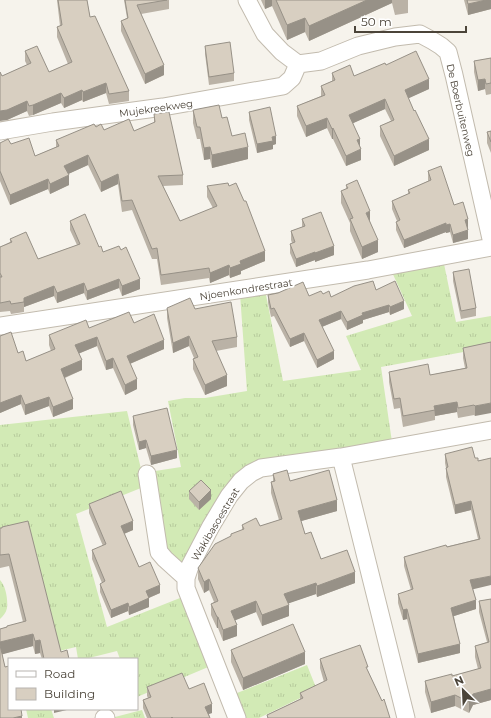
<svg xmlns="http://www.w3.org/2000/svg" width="491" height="718" font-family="Montserrat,sans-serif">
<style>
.grass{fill:url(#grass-tufts)}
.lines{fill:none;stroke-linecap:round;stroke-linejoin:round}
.minor-casing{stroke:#c2bbae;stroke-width:19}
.minor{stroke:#fff;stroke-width:17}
.wall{fill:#bab2a6}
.shaded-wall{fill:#979187}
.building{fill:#d8cfc1;stroke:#979187}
.labels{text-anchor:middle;stroke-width:4;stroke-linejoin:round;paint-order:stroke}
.street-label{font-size:10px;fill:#4b4439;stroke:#fff}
</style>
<defs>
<pattern id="grass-tufts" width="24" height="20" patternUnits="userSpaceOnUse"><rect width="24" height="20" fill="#d2eab5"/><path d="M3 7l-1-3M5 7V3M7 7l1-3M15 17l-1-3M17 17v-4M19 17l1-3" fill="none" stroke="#b6ca9c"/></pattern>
</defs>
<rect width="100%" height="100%" fill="#f6f3ec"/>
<path class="grass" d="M443 259 456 322 491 316V347L381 367 392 442 256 462 182 564 160 548 146 486 76 514 107 627 185 596 213 665 137 697V659H120L117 651 85 659H78L76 647 59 651 0 530V425L127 411 142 473 181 467 168 401 185 398H205L247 391 240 294 265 290 283 381 361 370 346 336 412 316 391 270Z
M0 580C6 586 8 600 7 608 6 613 3 616 0 619Z
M307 665 317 690 259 718H241L232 695Z
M26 709H51L54 718H28Z
M142 710 145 718H111Z"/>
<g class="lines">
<g class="minor-casing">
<path id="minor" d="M247 0 265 34 282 52 298 64 321 61 358 46 395 37 420 34 433 41 441 46 448 52 454 75 491 239
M0 131 53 122 163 107 283 86 292 78 298 64
M0 326 368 270 491 247
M341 457 406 718
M147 474 159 552 165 559 186 578
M104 718H106
M237 718 186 588V578L190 566 211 526 229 496 241 481 251 473 261 468 341 457 491 430"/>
</g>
<use href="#minor" class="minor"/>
</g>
<path class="wall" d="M57 0H87L90 17 129 91V101L109 104 106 93 83 102 82 100 64 108 61 103 33 115 29 116 27 111 7 120 2 76 27 65 25 61V51L49 72 68 64 57 37V27L60 26Z
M124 0H169V9L141 14 164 75 145 84 121 31V21L127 18Z
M261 0H408V13L395 15 392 3 309 41 305 32 287 40 272 6 265 9Z
M464 0H491V9L468 15Z
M205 46 234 73V81L209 85 205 54Z
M491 58V94L486 95 485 89 478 91 474 72V61Z
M386 65 429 89 408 98 429 150 394 166 380 136V126L391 121 385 109 353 123 360 147 361 160 346 166 333 139H332L327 128 306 137 297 116V106L321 96V86L332 81V73L354 76Z
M193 110 222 118 232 136 248 159 212 168 210 159 204 160 200 139H197L193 123Z
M249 112 276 144 273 145V149L257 153 249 120Z
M154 114 183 175V185L163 186 180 221 213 208 207 197V186H229L265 261 241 271V274L230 278 229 275 210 283 209 278 161 285 157 259H152L132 210 122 212 118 184 101 192 88 165 68 174 69 185 50 194 48 189 10 205 0 181V143L11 144 35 156 56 147V140L96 127 104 130 134 131 154 123Z
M491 131V153L487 143V132Z
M428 171 454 205 468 228H467L468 239 453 243 450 232 446 233V232L404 248 396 230V222L397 221 392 209V201L408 194V190L428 181Z
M346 185 370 222 378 252 362 259 350 231V223L341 203V191L346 189Z
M302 219 334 255 315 262V260L296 267 290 253V244L292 243 291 240V231L302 227Z
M70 221 99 247 103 252 140 289 122 296 119 288 87 300 84 293 57 303 54 296 24 307V312L11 314 10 311 0 312V247L10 242V239L38 259 77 245 70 230Z
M453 272 476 308V316L461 319 453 281Z
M376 290 404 309 390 315 389 312 363 320V323L347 330 341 319 322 327 334 359 317 368 304 341 290 347 274 316 271 317 268 303V295L309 296 323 294 331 297Z
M167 308 195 309 237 337V347L216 351 227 386 205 395 193 369V359L194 358 189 346 173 353 167 318Z
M134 323 164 349 130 364 137 389 125 395 113 368 106 370 97 346 78 354 82 370 65 378 73 409 53 417 49 406 25 415 21 404 0 413V336L26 361 51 351 49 345V335L89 328Z
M491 342 475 416 474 415 458 418 457 412 435 416V420L403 427 400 408 394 409 389 382V372L430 375 465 368 463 358V348Z
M133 416 177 458 151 465 146 448 139 450 133 425Z
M445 454 475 458 478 461 491 458 473 589 476 609 454 616 460 653 418 663 407 619 403 620 398 603V594L411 590 404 566V557L478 539 471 510 455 514 446 477V468L445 463Z
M273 474 290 481 337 511 301 521 305 534 321 559 355 583 317 597 316 594 288 603 289 616 262 626 256 612 235 620 237 636 223 641 218 628H217L211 615V604L214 602 209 590 204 593 198 579V568L231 536V534L242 530V525L260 526 279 520 271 493V482L273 481Z
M189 491 211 499 199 510 189 499Z
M89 504 133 530 124 534 139 567 160 593 149 598V607L129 615 128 611 111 618 100 592V584L102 583 92 559V550L103 546 89 513Z
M0 528 61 652 69 659H42L40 653 35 654 33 646 2 654 5 667 22 718H0V629L23 622 9 566 0 568Z
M491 599V700L473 705 469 713 455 706 431 713 425 692V681L452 676 478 669 475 657V646L487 642 479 612V601Z
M231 650 305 664 243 690 231 662Z
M320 659 368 671 390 718H267V715L300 699V693L324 682 320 668Z
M147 687 189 689 212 713 209 714 210 718H147L143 708V700L148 698 147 696Z"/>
<path class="shaded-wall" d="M265 0H272V6L265 9Z
M367 0H392V3L309 41V26Z
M486 0H491V9L468 15V4Z
M305 18V32L287 40V25Z
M164 65V75L145 84V74Z
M429 79V89L405 100V90Z
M485 79V89L478 91V80Z
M106 83V93L83 102V92Z
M82 90V100L64 108V98Z
M61 93V103L33 115V105Z
M385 99V109L349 125V115Z
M27 101V111L7 120 0 121V111Z
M327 118V128L306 137V126Z
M333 128V139H332V129Z
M276 136V144L273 145V149L257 153V144L272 137Z
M360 139V149L357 140Z
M429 139V150L394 166V156Z
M210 147V159L204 160V148Z
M248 147V159L212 168V155Z
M361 149V160L346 166V156Z
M88 155V165L64 176V166Z
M118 174V184L101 192V182Z
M69 175V185L50 194V184Z
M48 179V189L10 205V195Z
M370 211V223L366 213Z
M468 219V228H465V220Z
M446 223V232L404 248V240Z
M450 224V232L446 233V225Z
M468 230V239L453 243V235Z
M378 240V252L362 259V247Z
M334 246V255L315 262V253Z
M265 251V261L241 271V274L230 278V268L240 261Z
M315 252V260L296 267V259Z
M229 265V275L210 283V273Z
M119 279V288L87 300V291Z
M140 279V289L122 296V286Z
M84 283V293L57 303V293Z
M54 286V296L24 307V298Z
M404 301V309L390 315V307Z
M389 305V312L363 320V323L347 330V322L362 313Z
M341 311V319L319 328V320Z
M304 333V341L290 347V339Z
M189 336V346L173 353V343Z
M97 337V346L75 355V345Z
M164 340V349L127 365V356Z
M334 351V359L317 368V360Z
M113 358V368L106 370V361Z
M82 360V370L61 379V369Z
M227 375V386L205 395V385Z
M137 379V389L125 395V385Z
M21 395V404L0 413V403Z
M49 397V406L25 415V405Z
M73 399V409L53 417V407Z
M457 402V412L435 416 434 406Z
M491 403V413L475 416V406Z
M146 440V448L139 450V442Z
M177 450V458L151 465V456Z
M211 490V499L199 510V502Z
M337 500V511L298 522V511Z
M471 501V510L455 514V505Z
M133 521V530L121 535V526Z
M355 572V583L317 597V586Z
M491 576V585L470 590V580Z
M209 579V590L204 593V582Z
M316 583V594L284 605V594Z
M160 585V593L146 599V591Z
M149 598V607L129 615V607Z
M476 600V609L451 617V608Z
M256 601V612L231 622V611Z
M128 603V611L111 618V610Z
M289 605V616L262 626V615Z
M407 609V619L403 620V610Z
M217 617H218V628H217Z
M237 625V636L223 641V630Z
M33 634V646L0 655V642Z
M40 640V653L35 654V641Z
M460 644V653L418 663V654Z
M305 652V664L243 690V678Z
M491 689V700L473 705 469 713V702L473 694Z
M455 695V706L431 713V702Z
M212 704V713L205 715V707Z
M54 709H71L54 713Z
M22 716V718H13Z"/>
<path class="building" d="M58 0H87L90 17 95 16 129 91 109 94 106 83 83 92 82 90 64 98 61 93 33 105 29 106 27 101 7 110 0 111V72L2 76 31 63 25 51 37 46 49 72 72 62 57 27 62 25Z
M125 0H167L137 5 164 65 145 74 121 21 128 18Z
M276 0H367L309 26 305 18 287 25Z
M467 0H486L468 4Z
M230 42 234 73 209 77 205 46Z
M416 51 429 79 405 90 414 111 415 110 429 139 394 156 380 126 394 120 385 99 349 115 360 139 357 140 361 149 346 156 333 128 332 129 327 118 306 126 297 106 325 95 321 86 335 80 332 73 350 65 354 76 385 63 386 65Z
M491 58V83L486 84 485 79 478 80 474 61Z
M219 105 222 118 227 117 232 136 245 133 248 147 212 155 210 147 204 148 200 127H197L193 110Z
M270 107 276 136 272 137 273 141 257 144 249 112Z
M169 112 183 175 158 176 180 221 217 206 207 186 228 183 229 186 236 183 244 201H246L265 251 240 261 241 264 230 268 229 265 210 273 209 268 161 275 157 248 152 249 132 200 122 201 118 174 101 182 88 155 64 166 69 175 50 184 48 179 10 195 0 171V143L8 139 11 144 29 138 35 156 59 146 56 140 94 124 96 127 101 124 104 130 129 119 134 131 155 122 154 114Z
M491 131V142L487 132Z
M441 166 454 205 463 202 468 219 465 220 468 230 453 235 450 224 446 225V223L404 240 396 222 400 220 392 201 410 193 408 190 431 180 428 171Z
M357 180 370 211 366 213 378 240 362 247 350 219 353 218 341 191 348 188 346 185Z
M321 212 334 246 315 253V252L296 259 290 244 295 242 291 231 305 226 302 219Z
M85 214 99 247 101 246 103 252 119 246 121 250 126 247 140 279 122 286 119 279 87 291 84 283 57 293 54 286 24 298V302L11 304 10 301 0 303V277H2L0 273V247L12 242 10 239 26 232 38 259 80 244 70 221Z
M469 269 476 308 461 311 453 272Z
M373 281 376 290 395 281 404 301 390 307 389 305 362 313 363 315 347 322 341 311 319 320 334 351 317 360 304 333 290 339 274 308 271 309 268 295 278 293 303 282 309 296 321 291 323 294 329 291 331 297 354 286Z
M190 298 195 309 231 302 237 337 212 341 227 375 205 385 193 359 198 357 189 336 173 343 167 308Z
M129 312 134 323 154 314 164 340 127 356 137 379 125 385 113 358 106 361 97 337 75 345 82 360 61 369 73 399 53 407 49 397 25 405 21 395 0 403V336L11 332 18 353 23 351 26 361 55 349 49 335 86 320 89 328Z
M491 342V403L475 406 474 405 458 408 457 402 434 406 435 410 403 416 400 398 394 399 389 372 428 364 430 375 467 368 463 348Z
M167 408 177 450 151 456 146 440 139 442 133 416Z
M472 447 475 458H478V461L491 458V576L470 580 476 600 451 608 460 644 418 654 407 609 403 610 398 594 413 589 404 557 446 545 447 547 480 539 471 501 455 505 446 468 448 467 445 454Z
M287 470 290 481 329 470 337 500 298 511 305 534 311 532 321 559 347 550 355 572 317 586 316 583 284 594 289 605 262 615 256 601 231 611 237 625 223 630 218 617H217L211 604 218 601 209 579 204 582 198 568 215 544 231 536V534L244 529 242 525 256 518 260 526 282 519 271 482 275 481 273 474Z
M201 480 211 490 199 502 189 491Z
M121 491 133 521 121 526 139 567 150 562 160 585 146 591 149 598 129 607 128 603 111 610 100 584 105 581 92 550 106 544 89 504Z
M28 521 61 652 67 650 69 659H44L40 640 35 641 33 634 0 642V629L7 627V626L26 621 9 554 0 555V528H2V527Z
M491 599V689L473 694 469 702 455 695 431 702 425 681 452 674V676L481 668 475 646 489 642 479 601Z
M293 624 305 652 243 678 231 650Z
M0 645 5 667 9 666V709H21L22 716 13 718H0Z
M360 645 368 667H366L382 701 384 699 390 718H268L267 715 303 698 300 693 327 680 320 659Z
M182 673 189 689 204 683 212 704 205 707 210 718H173L172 717 171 718H151L143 700 151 697 147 687Z"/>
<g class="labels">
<g class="street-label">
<text transform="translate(156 108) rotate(-8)" y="4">Mujekreekweg</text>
<text transform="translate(461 110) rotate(77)" y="4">De Boerbuitenweg</text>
<text transform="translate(246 289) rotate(-9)" y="4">Njoenkondrestraat</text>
<text transform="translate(215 524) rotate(-59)" y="4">Wakibasoestraat</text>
</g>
</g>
<rect x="8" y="658" width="130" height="52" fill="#ffffff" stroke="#b7b4b0"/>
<rect x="16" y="671" width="20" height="6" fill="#ffffff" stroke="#b7b4b0"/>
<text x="44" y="678" font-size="12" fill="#4b4439">Road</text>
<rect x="16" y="688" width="20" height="12" fill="#d8cfc1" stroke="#b7b4b0"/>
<text x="44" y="698" font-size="12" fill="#4b4439">Building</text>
<g transform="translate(463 690) rotate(336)" stroke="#ffffff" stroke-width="3" paint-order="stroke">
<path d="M0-3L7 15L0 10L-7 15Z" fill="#4b4439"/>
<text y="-6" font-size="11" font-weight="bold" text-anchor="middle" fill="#4b4439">N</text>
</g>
<path d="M355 26v6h111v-6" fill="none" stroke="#4b4439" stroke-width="2"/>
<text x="361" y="26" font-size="12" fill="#4b4439" stroke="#ffffff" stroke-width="3" paint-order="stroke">50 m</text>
</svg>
